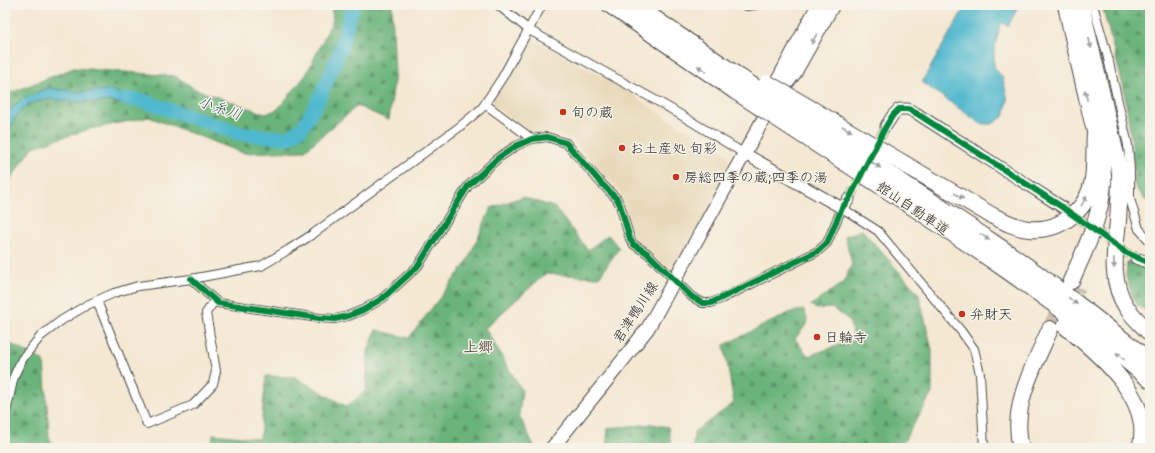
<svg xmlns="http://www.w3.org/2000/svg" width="1155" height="453" font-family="Delius,'Klee One',sans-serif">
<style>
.built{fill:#e8d9ba}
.forest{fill:url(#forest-firs);stroke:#4a7054}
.water{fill:#50b8ce;stroke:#3e727c}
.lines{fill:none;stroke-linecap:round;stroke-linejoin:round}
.river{stroke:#50b8ce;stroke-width:14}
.tertiary-tunnel{stroke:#ccc2b1;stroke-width:11;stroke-dasharray:11 5.5;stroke-linecap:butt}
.motorway-tunnel{stroke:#ccc2b1;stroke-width:16;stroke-dasharray:16 8;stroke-linecap:butt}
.minor-casing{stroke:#494744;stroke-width:10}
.tertiary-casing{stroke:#494744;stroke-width:13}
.primary-casing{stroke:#494744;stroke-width:15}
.motorway-casing{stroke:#494744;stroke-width:18}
.minor{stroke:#fff;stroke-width:8}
.tertiary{stroke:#fff;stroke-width:11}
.primary{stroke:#fff;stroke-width:13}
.motorway{stroke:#fff;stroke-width:16}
.motorway-bridge-casing{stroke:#494744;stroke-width:18;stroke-linecap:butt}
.motorway-bridge{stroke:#fff;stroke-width:16}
.cycleway-casing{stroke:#f7f3e8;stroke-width:8}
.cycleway{stroke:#00873e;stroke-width:6}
.oneway{fill:#a0a0a0}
.poi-dot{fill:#c8321e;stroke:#f7f3e8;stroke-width:1.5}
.labels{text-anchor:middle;stroke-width:3;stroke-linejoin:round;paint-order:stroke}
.poi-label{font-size:14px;fill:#2b2b2b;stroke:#f7f3e8;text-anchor:start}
.street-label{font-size:14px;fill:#2b2b2b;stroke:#f7f3e8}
.water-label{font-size:15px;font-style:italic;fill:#385c64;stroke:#f7f3e8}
.neighbourhood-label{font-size:15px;font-weight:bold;fill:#64594d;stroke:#f7f3e8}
</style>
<defs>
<pattern id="forest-firs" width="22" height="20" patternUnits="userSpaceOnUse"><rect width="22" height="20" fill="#6ab47c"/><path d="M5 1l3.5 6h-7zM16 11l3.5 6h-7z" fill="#579366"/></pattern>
</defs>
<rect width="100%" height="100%" fill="#f7f3e8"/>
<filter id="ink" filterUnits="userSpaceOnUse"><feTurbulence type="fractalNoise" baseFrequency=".025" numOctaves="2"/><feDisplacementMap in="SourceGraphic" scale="8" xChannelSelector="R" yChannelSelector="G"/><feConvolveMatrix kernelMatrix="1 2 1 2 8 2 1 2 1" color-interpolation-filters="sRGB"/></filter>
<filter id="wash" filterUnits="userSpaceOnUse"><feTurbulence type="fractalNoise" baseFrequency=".012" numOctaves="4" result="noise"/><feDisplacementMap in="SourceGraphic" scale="16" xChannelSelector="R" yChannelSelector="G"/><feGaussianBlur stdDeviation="0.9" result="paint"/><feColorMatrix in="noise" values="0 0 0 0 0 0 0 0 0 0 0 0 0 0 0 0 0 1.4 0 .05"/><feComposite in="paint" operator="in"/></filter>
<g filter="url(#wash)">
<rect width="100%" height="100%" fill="#f4e8d3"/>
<path class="built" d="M529 37 637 96V98L668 119 722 151 727 155 731 166 674 274 636 243 629 230 623 199 619 190 573 141 557 134 535 135 491 104V101Z"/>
<path class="forest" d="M331 5H392L395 73 389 120 357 106 304 151 243 153 149 117 90 129 33 147 12 177 5 191V139L16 116 28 104 42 100 51 99 78 102 89 101 95 103 108 101 116 103H137L143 101 123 97 117 92 100 91 79 92 49 88 14 105 5 119V95L74 68 175 76 195 89 266 114 278 109 306 75 333 20Z
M1102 5H1150V200H1145L1135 187 1132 145 1124 89Z
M522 197 554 207 588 250 608 235 619 248 599 277 545 274 485 328 522 391 519 415 535 448H212L213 434 260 439 266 376 295 377 347 407 366 390 368 351 376 330 409 338 467 262 491 208Z
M862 230 919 294 932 350V393L900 448H693L694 432 734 403 724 345 791 312 804 310 808 322 795 339 808 356 854 340 849 320 832 308 816 309 811 305 843 283 852 264 845 236Z
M1127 261 1150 270V315L1134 301 1126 277Z
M5 341 44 361 49 436 53 448H5Z
M652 424 668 427 672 448H606L608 428Z"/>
<path class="water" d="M966 5H1019L1008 26 1003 23 1000 24 994 52V66L996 70 1002 76 1008 100 1004 116 992 124H981L922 82Z
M49 88 79 92 109 90 117 92 123 97 144 101 137 103H116L108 101 95 103 89 101 78 102 51 99 42 100 28 104 16 116 5 139C5 133 4 126 5 120 7 104 35 93 49 88Z"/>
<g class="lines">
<path class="river" d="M126 99 144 101 241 134 288 138 302 128 318 101 339 54 353 5"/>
</g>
</g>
<g filter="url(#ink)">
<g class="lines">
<path class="tertiary-tunnel" d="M873 152 886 126
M849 199 865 169
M1067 210 1125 252 1136 258"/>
<path class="motorway-tunnel" d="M1067 313 1078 287
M1050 329 1065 296"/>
<g class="minor-casing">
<path id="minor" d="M498 5 529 30 666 106 745 154
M744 5 747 6 756 5
M1093 5 1107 54 1128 145 1130 170V199L1139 229 1150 241
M485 104 532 139
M191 279 218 303 319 318 335 319 348 316 363 310 383 298 418 266 468 186 481 174 498 158 516 146 532 139 547 137 566 143 601 183 617 199 620 205 630 239 633 244 647 253 692 297 703 303H711L723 298 818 251 827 243 842 208 878 231 961 331 974 349 980 374 984 448
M97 301 147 424 193 405 213 384 216 371 206 313 215 300
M5 416 14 376 22 359 41 336 62 320 87 305 114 293 138 286 191 279 261 266 288 250 313 234 458 128 482 108 502 78 542 5"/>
</g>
<g class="tertiary-casing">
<path id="tertiary" d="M886 126 893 115 899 109H908L916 113 1062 207
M745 154 842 208 849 199
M1136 258 1150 263"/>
</g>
<g class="primary-casing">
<path id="primary" d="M775 96 779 78 818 5
M552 448 619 365 648 328 775 98 794 74 833 5"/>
</g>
<g class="motorway-casing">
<path id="motorway" d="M610 5 735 91
M635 5 741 78
M1066 5C1073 39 1081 72 1089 106 1094 130 1104 159 1103 183 1101 218 1085 250 1071 281
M1081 5 1120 172C1120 189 1119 205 1118 221 1115 251 1109 281 1127 308 1133 317 1142 325 1150 333
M813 110 991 215C1003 221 1016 228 1029 229 1060 232 1088 210 1093 179 1095 165 1094 148 1095 133
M808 122C869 161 931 200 991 241 1046 278 1098 320 1150 361
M801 134C920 212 1042 288 1150 380
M1065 326C1097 352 1155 399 1140 448
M1021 448C1010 407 1034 366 1050 329"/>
</g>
<use href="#minor" class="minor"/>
<use href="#tertiary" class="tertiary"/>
<use href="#primary" class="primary"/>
<use href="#motorway" class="motorway"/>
<g class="motorway-bridge-casing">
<path id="motorway-bridge" d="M741 78 808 122
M767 83 813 110
M735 91 801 134"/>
</g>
<use href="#motorway-bridge" class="motorway-bridge"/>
<g class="cycleway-casing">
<path id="cycleway" d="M191 279 218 303 319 318 335 319 348 316 363 310 383 298 418 266 468 186 481 174 498 158 516 146 532 139 547 137 566 143 601 183 617 199 620 205 630 239 633 244 647 253 692 297 703 303H711L818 251 827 243 842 208 849 199 886 126 893 115 899 109H908L916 113 1062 207 1125 252 1150 263"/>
</g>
<use href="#cycleway" class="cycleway"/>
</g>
<defs><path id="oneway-solid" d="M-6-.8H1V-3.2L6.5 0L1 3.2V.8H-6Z"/></defs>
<g class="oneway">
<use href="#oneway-solid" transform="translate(814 39) rotate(119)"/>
<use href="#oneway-solid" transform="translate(1090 43) rotate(77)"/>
<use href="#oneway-solid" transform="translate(702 69) rotate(-146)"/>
<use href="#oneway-solid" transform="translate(1086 95) rotate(-104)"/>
<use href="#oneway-solid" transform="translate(847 129) rotate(30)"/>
<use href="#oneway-solid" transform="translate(876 165) rotate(33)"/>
<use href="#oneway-solid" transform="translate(959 196) rotate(31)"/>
<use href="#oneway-solid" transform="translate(1084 201) rotate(-59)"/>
<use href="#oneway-solid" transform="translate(985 237) rotate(34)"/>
<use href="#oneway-solid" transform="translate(1114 263) rotate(89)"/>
<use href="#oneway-solid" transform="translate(1073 301) rotate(37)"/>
<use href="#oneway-solid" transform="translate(1120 356) rotate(-141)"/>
</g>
</g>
<g class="poi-dot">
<circle cx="563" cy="112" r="4"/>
<circle cx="622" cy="148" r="4"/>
<circle cx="676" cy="177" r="4"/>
<circle cx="962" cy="314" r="4"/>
<circle cx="817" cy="337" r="4"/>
</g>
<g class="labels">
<g class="poi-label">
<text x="571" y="117">旬の蔵</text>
<text x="630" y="153">お土産処 旬彩</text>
<text x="684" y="182">房総四季の蔵;四季の湯</text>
<text x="970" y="319">弁財天</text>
<text x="825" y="342">日輪寺</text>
</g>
<g class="street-label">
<text transform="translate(913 208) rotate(34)" y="5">館山自動車道</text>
<text transform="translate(635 312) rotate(-57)" y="5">君津鴨川線</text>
</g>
<g class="water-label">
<text transform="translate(220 108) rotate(19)" y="5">小糸川</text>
</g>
<g class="neighbourhood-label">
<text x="478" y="352">上郷</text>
</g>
</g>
<rect width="1155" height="453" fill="none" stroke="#f7f3e8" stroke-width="20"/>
</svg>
